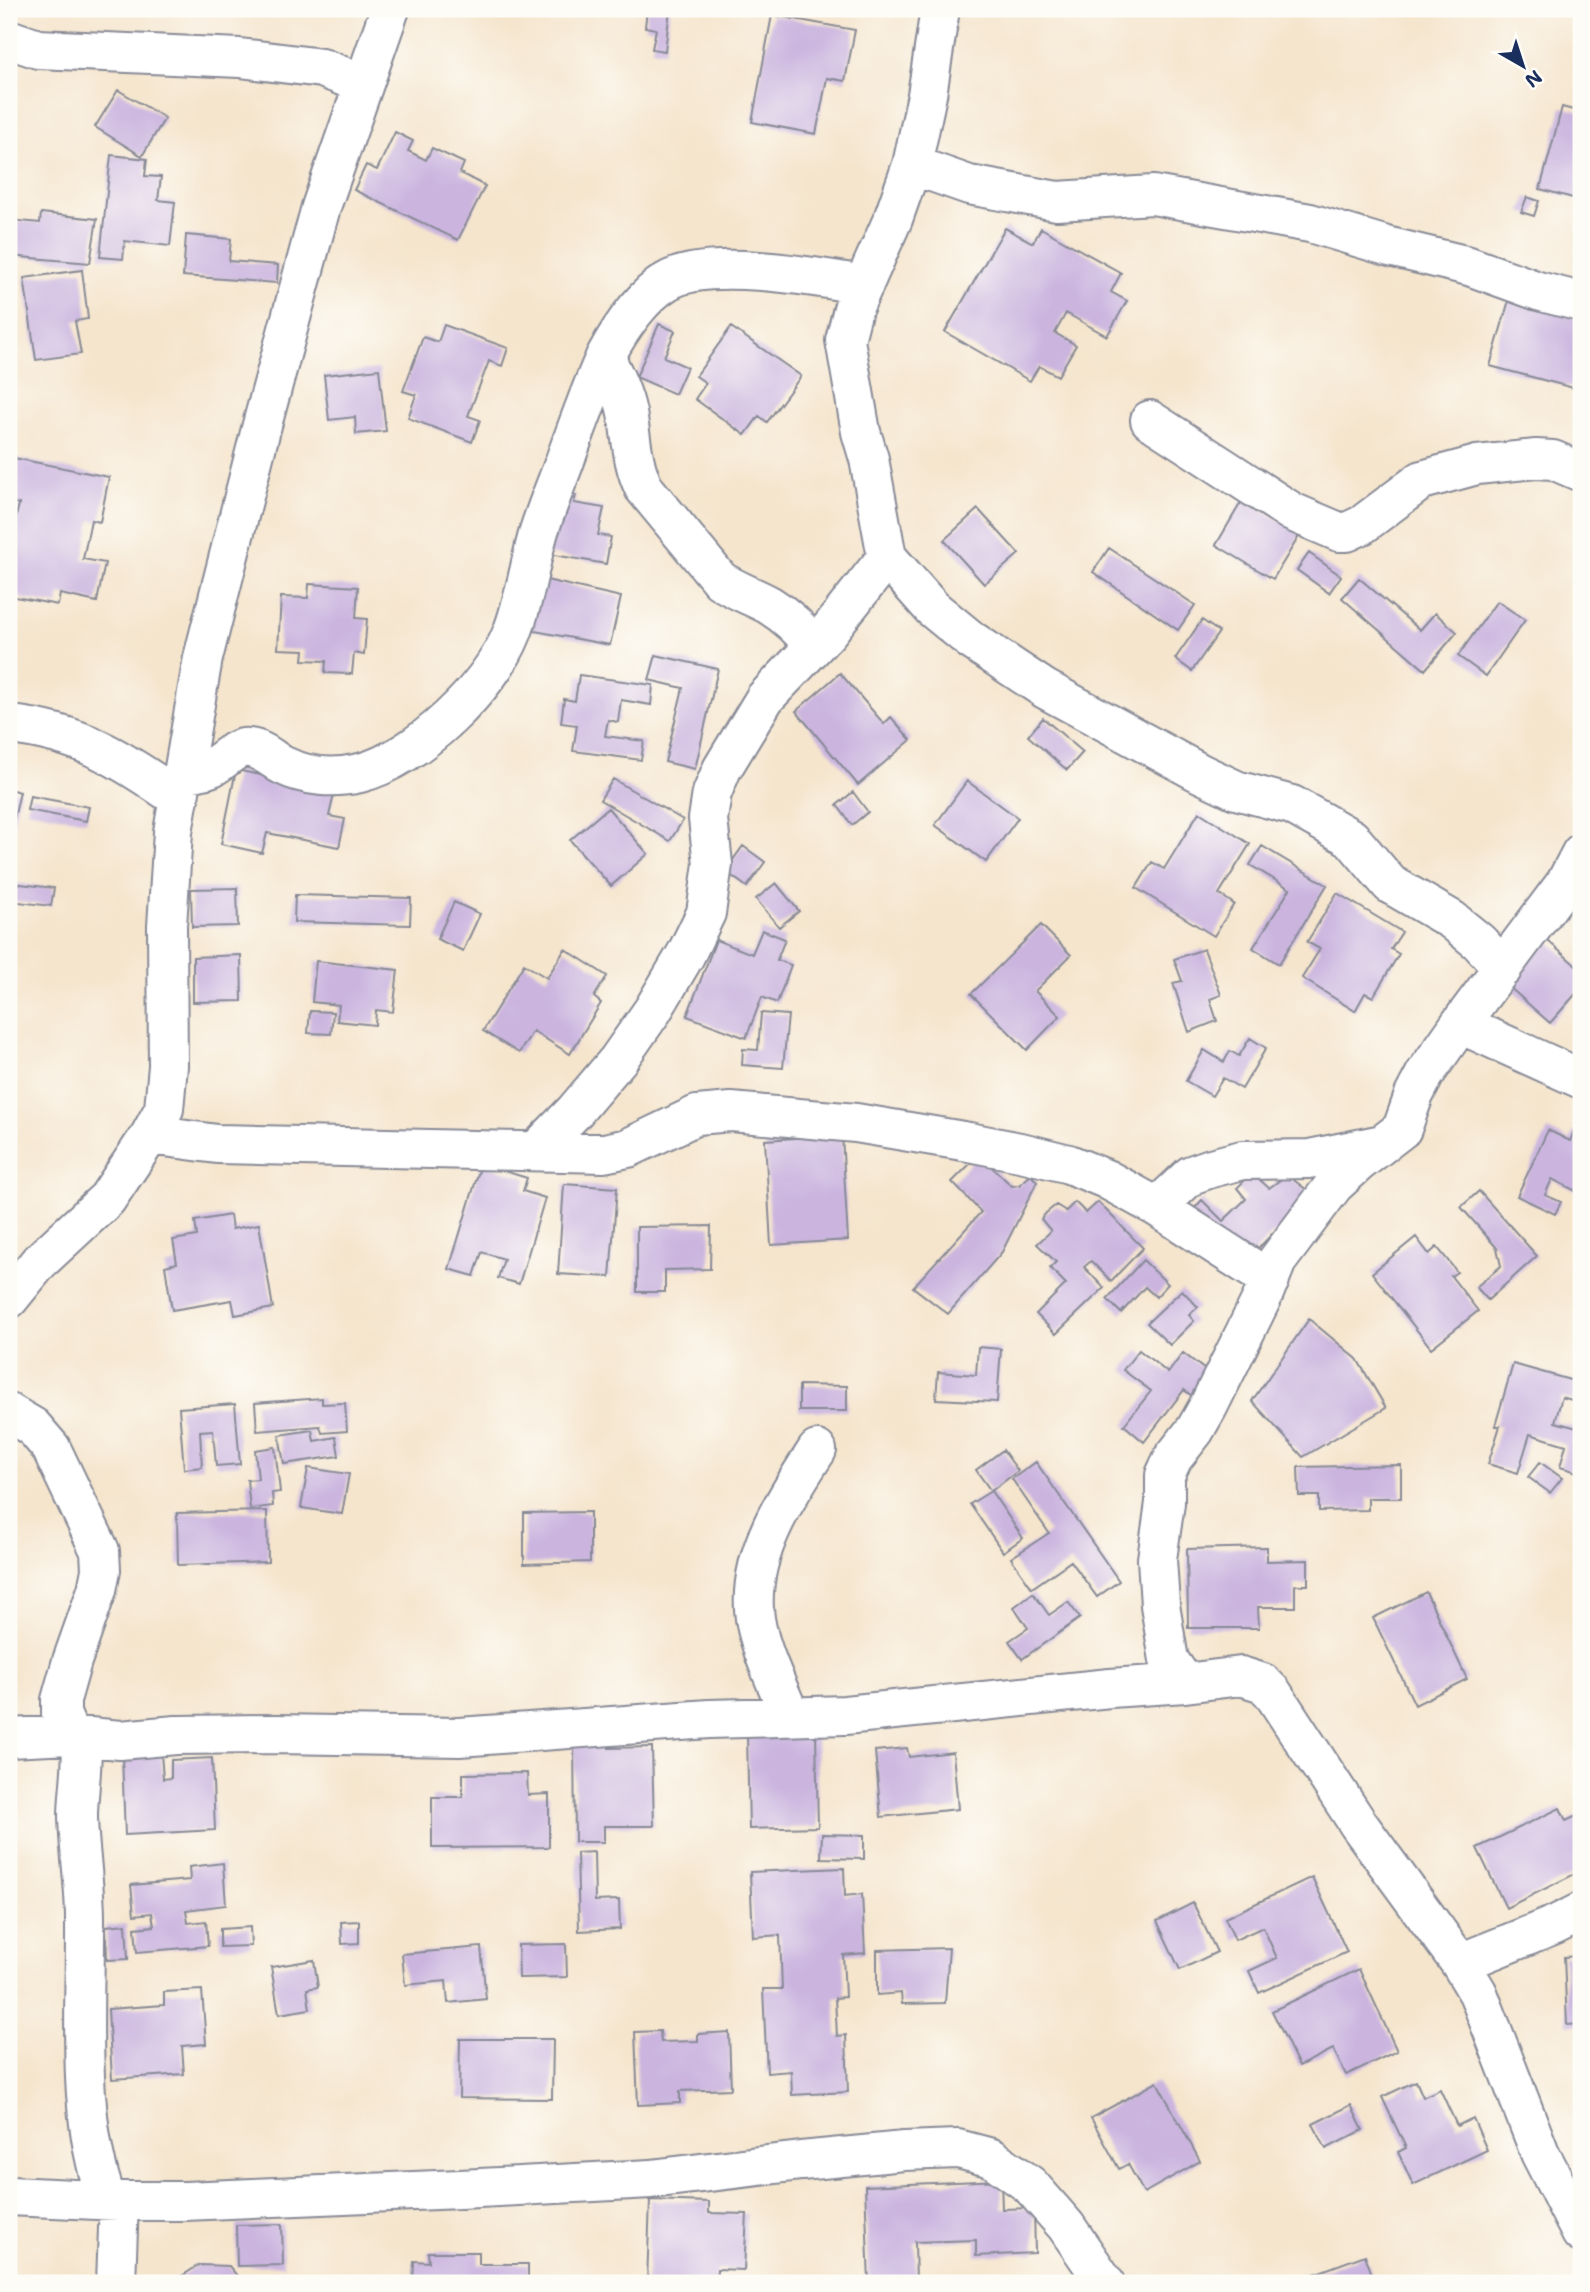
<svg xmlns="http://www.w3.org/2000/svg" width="1590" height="2292" font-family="'Shantell Sans',sans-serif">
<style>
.building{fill:#cbb5df}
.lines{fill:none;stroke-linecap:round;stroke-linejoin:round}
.street-casing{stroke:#888a96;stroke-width:42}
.street{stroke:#fff;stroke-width:38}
</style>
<rect width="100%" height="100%" fill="#fdfcf7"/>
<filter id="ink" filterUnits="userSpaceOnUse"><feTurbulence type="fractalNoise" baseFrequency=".0143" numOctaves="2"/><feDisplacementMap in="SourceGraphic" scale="14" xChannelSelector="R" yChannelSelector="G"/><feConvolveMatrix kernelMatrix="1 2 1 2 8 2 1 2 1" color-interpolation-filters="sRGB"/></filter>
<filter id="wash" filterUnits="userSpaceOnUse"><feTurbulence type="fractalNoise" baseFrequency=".00686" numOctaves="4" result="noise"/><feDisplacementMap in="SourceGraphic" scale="28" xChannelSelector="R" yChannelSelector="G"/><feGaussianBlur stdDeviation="1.57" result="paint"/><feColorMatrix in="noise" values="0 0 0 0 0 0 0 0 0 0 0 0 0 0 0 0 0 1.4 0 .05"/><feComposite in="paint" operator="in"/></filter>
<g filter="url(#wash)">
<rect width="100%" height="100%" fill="#f5e5cd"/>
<g id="blocks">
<path class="building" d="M647 9H670L665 51 652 49 656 29 645 27Z
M772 15 855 30 845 81 827 78 816 134 752 122Z
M118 90 165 118 142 156 95 127Z
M1562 107 1581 112 1580 200 1540 189Z
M395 132 413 141 408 151 426 160 432 148 464 163 460 173 485 186 458 240 354 190 366 165 377 170Z
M111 155 147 159 145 176 161 177 158 200 175 202 170 246 125 241 123 259 100 257Z
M1527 197 1539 201 1534 216 1521 212Z
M41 213 97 219 90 263 9 256 10 220 40 223Z
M1005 228 1033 243 1041 228 1121 273 1111 292 1127 301 1107 336 1066 313 1055 333 1076 345 1058 376 1039 366 1030 381 945 332Z
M186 235 231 239 229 261 278 265 277 283 183 276Z
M82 270 88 319 75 321 81 354 36 360 24 278Z
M1509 300 1581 319V390L1490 366Z
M659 324 675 331 664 357 687 367 675 394 636 377Z
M444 325 508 348 502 366 489 361 468 416 480 420 472 442 408 418 416 395 403 391 423 337 438 342Z
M731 327 801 376 767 422 759 416 745 435 695 399 706 383 696 376Z
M379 369 386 431 356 434 355 417 329 420 324 375Z
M9 457 109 477 100 522 91 520 83 559 105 563 97 602 60 594 58 605 10 596 14 583 9 582V546L19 504 9 502Z
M556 492 576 495 574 503 604 508 598 535 611 537 606 564 543 553Z
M1243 499 1301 533 1273 579 1216 545Z
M978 509 1019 554 984 584 944 540Z
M1109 548 1195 605 1178 630 1093 572Z
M1309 553 1341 576 1329 593 1297 570Z
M533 577 621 597 610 645 524 629Z
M1359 578 1420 630 1435 613 1457 632 1425 670 1342 598Z
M309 584 358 587 356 618 367 619 364 655 354 653 352 674 325 673 326 661 303 660 304 650 278 649 281 597 308 598Z
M1497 601 1525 620 1486 676 1458 656Z
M1202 620 1219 632 1192 671 1175 659Z
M656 655 718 669 695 769 665 762 683 688 649 680Z
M840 673 884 724 891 717 911 740 858 785 796 711Z
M579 675 653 685 651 705 621 700 618 722 608 720 605 736 644 741 641 760 573 751 577 725 561 723 564 699 575 701Z
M1043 718 1083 752 1067 770 1028 736Z
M236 770 335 790 329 816 345 819 339 847 267 833 262 853 221 844Z
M613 779 683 820 670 841 600 800Z
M967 781 1018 818 986 862 935 825Z
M9 789 20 792 10 837H9Z
M853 792 868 812 852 825 837 805Z
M30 796 89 807 86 821 27 810Z
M608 808 648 854 611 886 570 840Z
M1199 812 1250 844 1219 894 1234 904 1214 936 1136 888 1152 862 1164 869Z
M743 846 765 862 747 887 725 871Z
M1262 846 1327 885 1279 964 1253 948 1290 889 1250 865Z
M12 883 54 888 51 906 10 901Z
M776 883 799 911 779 927 756 899Z
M237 888 238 926 192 927 191 889Z
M1337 893 1402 932 1391 949 1399 954 1373 997 1365 993 1355 1011 1302 978 1320 949 1307 942Z
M295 895 411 898 410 925 294 922Z
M454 902 480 914 463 951 437 939Z
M1041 925 1071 955 1035 991 1060 1016 1027 1050 971 994Z
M762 930 785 939 777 960 791 965 777 1003 762 997 746 1038 687 1016 716 940 752 954Z
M1539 933 1581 970V988L1550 1023 1499 978Z
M565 949 607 976 594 997 601 1003 570 1054 533 1031 519 1053 483 1031 524 964 547 978Z
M1204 949 1221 995 1210 999 1217 1021 1189 1032 1173 983 1182 981 1174 959Z
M241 955 242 1001 193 1002V957Z
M316 961 398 970 393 1012 376 1010 375 1025 337 1021 339 1005 312 1002Z
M310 1011 333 1012 331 1034 308 1033Z
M761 1013 788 1015 783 1068 742 1065 743 1049 758 1050Z
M1250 1038 1266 1048 1242 1089 1223 1078 1212 1096 1186 1081 1204 1050 1224 1062 1230 1051 1239 1056Z
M1548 1130 1570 1141 1574 1131 1581 1134V1190L1580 1193 1552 1179 1545 1195 1561 1202 1555 1214 1517 1196Z
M842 1135 848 1240 771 1245 765 1140Z
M979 1155 1012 1186 1019 1185 1031 1175 1037 1182 1002 1252 948 1314 913 1287 981 1212 952 1182Z
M481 1164 527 1178 523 1191 545 1198 519 1284 498 1278 504 1259 482 1252 474 1276 449 1269Z
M1252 1173 1269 1188 1287 1175 1311 1193 1281 1242 1273 1233 1247 1260 1190 1213 1202 1200 1223 1221 1246 1199 1237 1188Z
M564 1184 617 1188 610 1277 558 1274Z
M1479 1191 1537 1256 1488 1300 1476 1287 1501 1266 1497 1248 1461 1207Z
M1075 1202 1086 1213 1098 1202 1143 1248 1111 1281 1091 1261 1084 1267 1104 1288 1056 1334 1036 1314 1066 1284 1050 1268 1056 1262 1037 1244 1051 1231 1041 1219 1046 1213 1056 1205 1066 1211Z
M230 1215 232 1229 259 1224 273 1308 235 1315 232 1300 172 1310 165 1266 177 1263 173 1240 197 1236 195 1221Z
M711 1226 710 1269 665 1270V1292H637V1227Z
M1416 1237 1429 1254 1437 1247 1457 1272 1451 1276 1478 1311 1431 1348 1372 1273Z
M1143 1260 1168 1284 1156 1297 1145 1287 1121 1313 1107 1299Z
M1182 1290 1198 1307 1189 1315 1194 1321 1170 1345 1147 1323Z
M1309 1319 1357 1359 1386 1408 1303 1457 1252 1401Z
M978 1347 1001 1349 997 1402 936 1399 938 1372 976 1375Z
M1139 1350 1168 1373 1183 1353 1218 1380 1200 1402 1184 1390 1144 1442 1124 1425 1151 1391 1123 1370Z
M1513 1364 1581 1383V1403L1562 1397 1555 1422 1581 1429V1473L1560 1467 1566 1445 1530 1434 1518 1473 1488 1464 1500 1426H1495Z
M799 1385 847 1386V1411H799Z
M322 1398V1404L345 1403 347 1431 322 1433 320 1426 257 1431 255 1403Z
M235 1404 240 1464 216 1466 213 1430 200 1431 202 1467 184 1469 179 1408Z
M312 1430 314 1441 336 1437 339 1456 284 1464 279 1435Z
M275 1447 280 1492 272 1493 273 1506 250 1509 247 1480 258 1479 255 1450Z
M1003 1450 1018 1471 991 1491 976 1470Z
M1036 1462 1119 1581 1097 1597 1071 1561 1032 1588 1011 1558 1049 1533 1012 1479Z
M1540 1462 1562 1478 1550 1493 1528 1477Z
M1401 1465V1498H1368V1510L1319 1511V1496H1299L1298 1467Z
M308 1468 349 1474 342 1514 301 1508Z
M991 1491 1023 1538 1003 1552 970 1504Z
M267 1511 268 1562 178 1565 177 1513Z
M590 1512V1562L524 1564V1513Z
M1267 1547V1561L1308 1560V1585H1295V1607H1258L1259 1628H1188L1187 1549Z
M1426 1592 1467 1679 1415 1705 1373 1618Z
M1033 1593 1049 1615 1068 1602 1080 1618 1022 1659 1009 1641 1028 1628 1014 1607Z
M816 1733 818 1827 749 1829 747 1735Z
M609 1736V1748L652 1747 654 1826H604V1842H575L574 1737Z
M907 1748 909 1757 953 1752 958 1809 881 1817 875 1751Z
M161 1753 163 1779 171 1778V1760L212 1758 215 1830 125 1835 122 1755Z
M527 1773 528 1795 549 1794V1847L432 1848V1797H463V1774Z
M1560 1808 1566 1821 1581 1814V1871L1506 1908 1477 1848Z
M822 1834 864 1835V1859L821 1858Z
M594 1852 595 1901 619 1900 620 1929 579 1931 577 1853Z
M223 1863 226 1905 186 1910 188 1923 206 1921 208 1946 137 1952 135 1928 154 1926 152 1913 134 1915 131 1885 190 1880 189 1867Z
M844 1868 845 1896 862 1894 865 1953 843 1955 845 1997 835 1998 837 2036 846 2035 848 2092 792 2095 791 2071 767 2073 763 1989H782L780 1935 753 1937 750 1872Z
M1312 1877 1347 1952 1259 1993 1249 1971 1277 1958 1263 1927 1235 1940 1225 1918Z
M1193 1903 1217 1952 1180 1970 1157 1921Z
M359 1921V1943L342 1944 341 1922Z
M126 1924 128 1959 107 1960 106 1926Z
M250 1927 251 1946 220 1947V1929Z
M566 1944 567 1977 519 1978 518 1945Z
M481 1947 486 1999 448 2003 446 1981 405 1985 402 1954Z
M949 1948 945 2003 902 2004 901 1993 877 1995V1950Z
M1581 1956V2024L1567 2025 1564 1957Z
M314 1960 318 1987 307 1989 310 2009 279 2014 271 1967Z
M1359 1969 1397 2051 1346 2075 1333 2049 1299 2066 1272 2011Z
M202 1990 206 2044 182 2046 184 2074 112 2079 108 2009 164 2005V1992Z
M660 2031 661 2042 698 2041V2034L729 2032 731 2089 680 2091V2103L638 2105 635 2032Z
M460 2039H553L552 2099 459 2098Z
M1416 2081 1423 2097 1440 2089 1457 2126 1473 2118 1487 2150 1413 2185 1398 2152 1406 2148 1382 2097Z
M1157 2082 1200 2161 1144 2193 1128 2164 1119 2169 1091 2118Z
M1351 2105 1363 2130 1326 2149 1313 2124Z
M1001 2180 1002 2209 1034 2208 1035 2253 976 2256V2240L915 2242 916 2283H869L865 2186Z
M650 2200 709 2202V2213L747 2214 744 2270 717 2269 716 2283 647 2282Z
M282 2224 283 2265 237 2266 236 2225Z
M428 2252H479V2264H528V2283H413L414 2261 429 2262Z
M1365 2255 1375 2283H1315L1311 2275Z
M199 2265 229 2266 243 2283H171Z"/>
</g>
</g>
<g filter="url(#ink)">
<use href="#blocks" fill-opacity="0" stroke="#888a96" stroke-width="2"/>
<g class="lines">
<g class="street-casing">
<path id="street" d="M940 9 927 95 912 165 893 219 853 309 845 340 861 432 869 459 887 557 932 608 971 640 1045 689 1200 773 1236 790 1292 805 1351 838 1390 884 1452 920 1479 942 1503 968
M9 39 38 49 240 58 322 68 363 84
M912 165 969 185 1057 201 1153 195 1310 223 1390 247 1469 266 1538 291 1581 302
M605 357C614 375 623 393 627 413 632 439 632 464 644 488L720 580C736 591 753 596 769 605 787 616 801 629 814 646
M1150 420 1292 512 1339 532H1347L1362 525 1422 480 1477 465 1536 459 1553 460 1581 472
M9 725C80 732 122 759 179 799
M182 774C192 772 203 771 212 767 224 761 235 746 249 748 261 749 272 759 282 765 306 777 334 779 360 773 416 759 491 687 512 633 525 600 529 565 539 531 546 509 555 487 563 466 576 430 589 393 605 357 619 331 640 298 666 282 706 257 817 277 864 285
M1460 1024 1581 1079
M150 1135 217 1144 604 1153 628 1148 697 1115 731 1112 856 1123 969 1142 1025 1153 1069 1164 1106 1179 1157 1207 1270 1280
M537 1150 574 1112 618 1060 653 1010 686 954 706 913 713 864 708 819 712 793 722 769 765 698 827 633 887 557
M1157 1207 1191 1175 1211 1168 1242 1160 1309 1159 1377 1145
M9 1299 39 1262 107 1199 150 1135 164 1109 168 1066 167 926 173 832 203 658 262 425 321 207 390 9
M9 1413 33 1427 51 1448 100 1551 101 1570 97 1590 72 1661 61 1700V1714L70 1735
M1185 1683 1169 1660 1160 1605 1157 1559 1165 1503V1475L1173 1458 1195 1430 1208 1407 1262 1298 1277 1261 1334 1185 1358 1163 1402 1129 1414 1095 1425 1074 1460 1024 1566 882 1581 853
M790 1716C777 1684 756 1643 754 1609 750 1551 787 1496 817 1450
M81 1737C84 1764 78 1791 78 1817 79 1851 85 1885 85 1919 86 2008 75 2115 107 2200
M9 1738 70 1735 120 1740 176 1735 276 1734 459 1737 709 1719 845 1715 1110 1688 1185 1683 1241 1676 1263 1683 1272 1692 1359 1825 1460 1963 1478 1993 1540 2153 1581 2233
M1460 1963 1555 1925 1581 1912
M9 2196 119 2201H185L460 2189 651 2179 801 2161 904 2151 958 2149 992 2158 1030 2185 1066 2226 1105 2283
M116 2283 119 2201"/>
</g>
<use href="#street" class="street"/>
</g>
</g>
<rect width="1590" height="2292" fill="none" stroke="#fdfcf7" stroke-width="35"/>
<g transform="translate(1523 66) rotate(141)" stroke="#fdfcf7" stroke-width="5" paint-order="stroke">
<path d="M0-5L12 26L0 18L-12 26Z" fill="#1b2f5e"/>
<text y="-10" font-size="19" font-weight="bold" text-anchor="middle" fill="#1b2f5e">N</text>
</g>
</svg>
